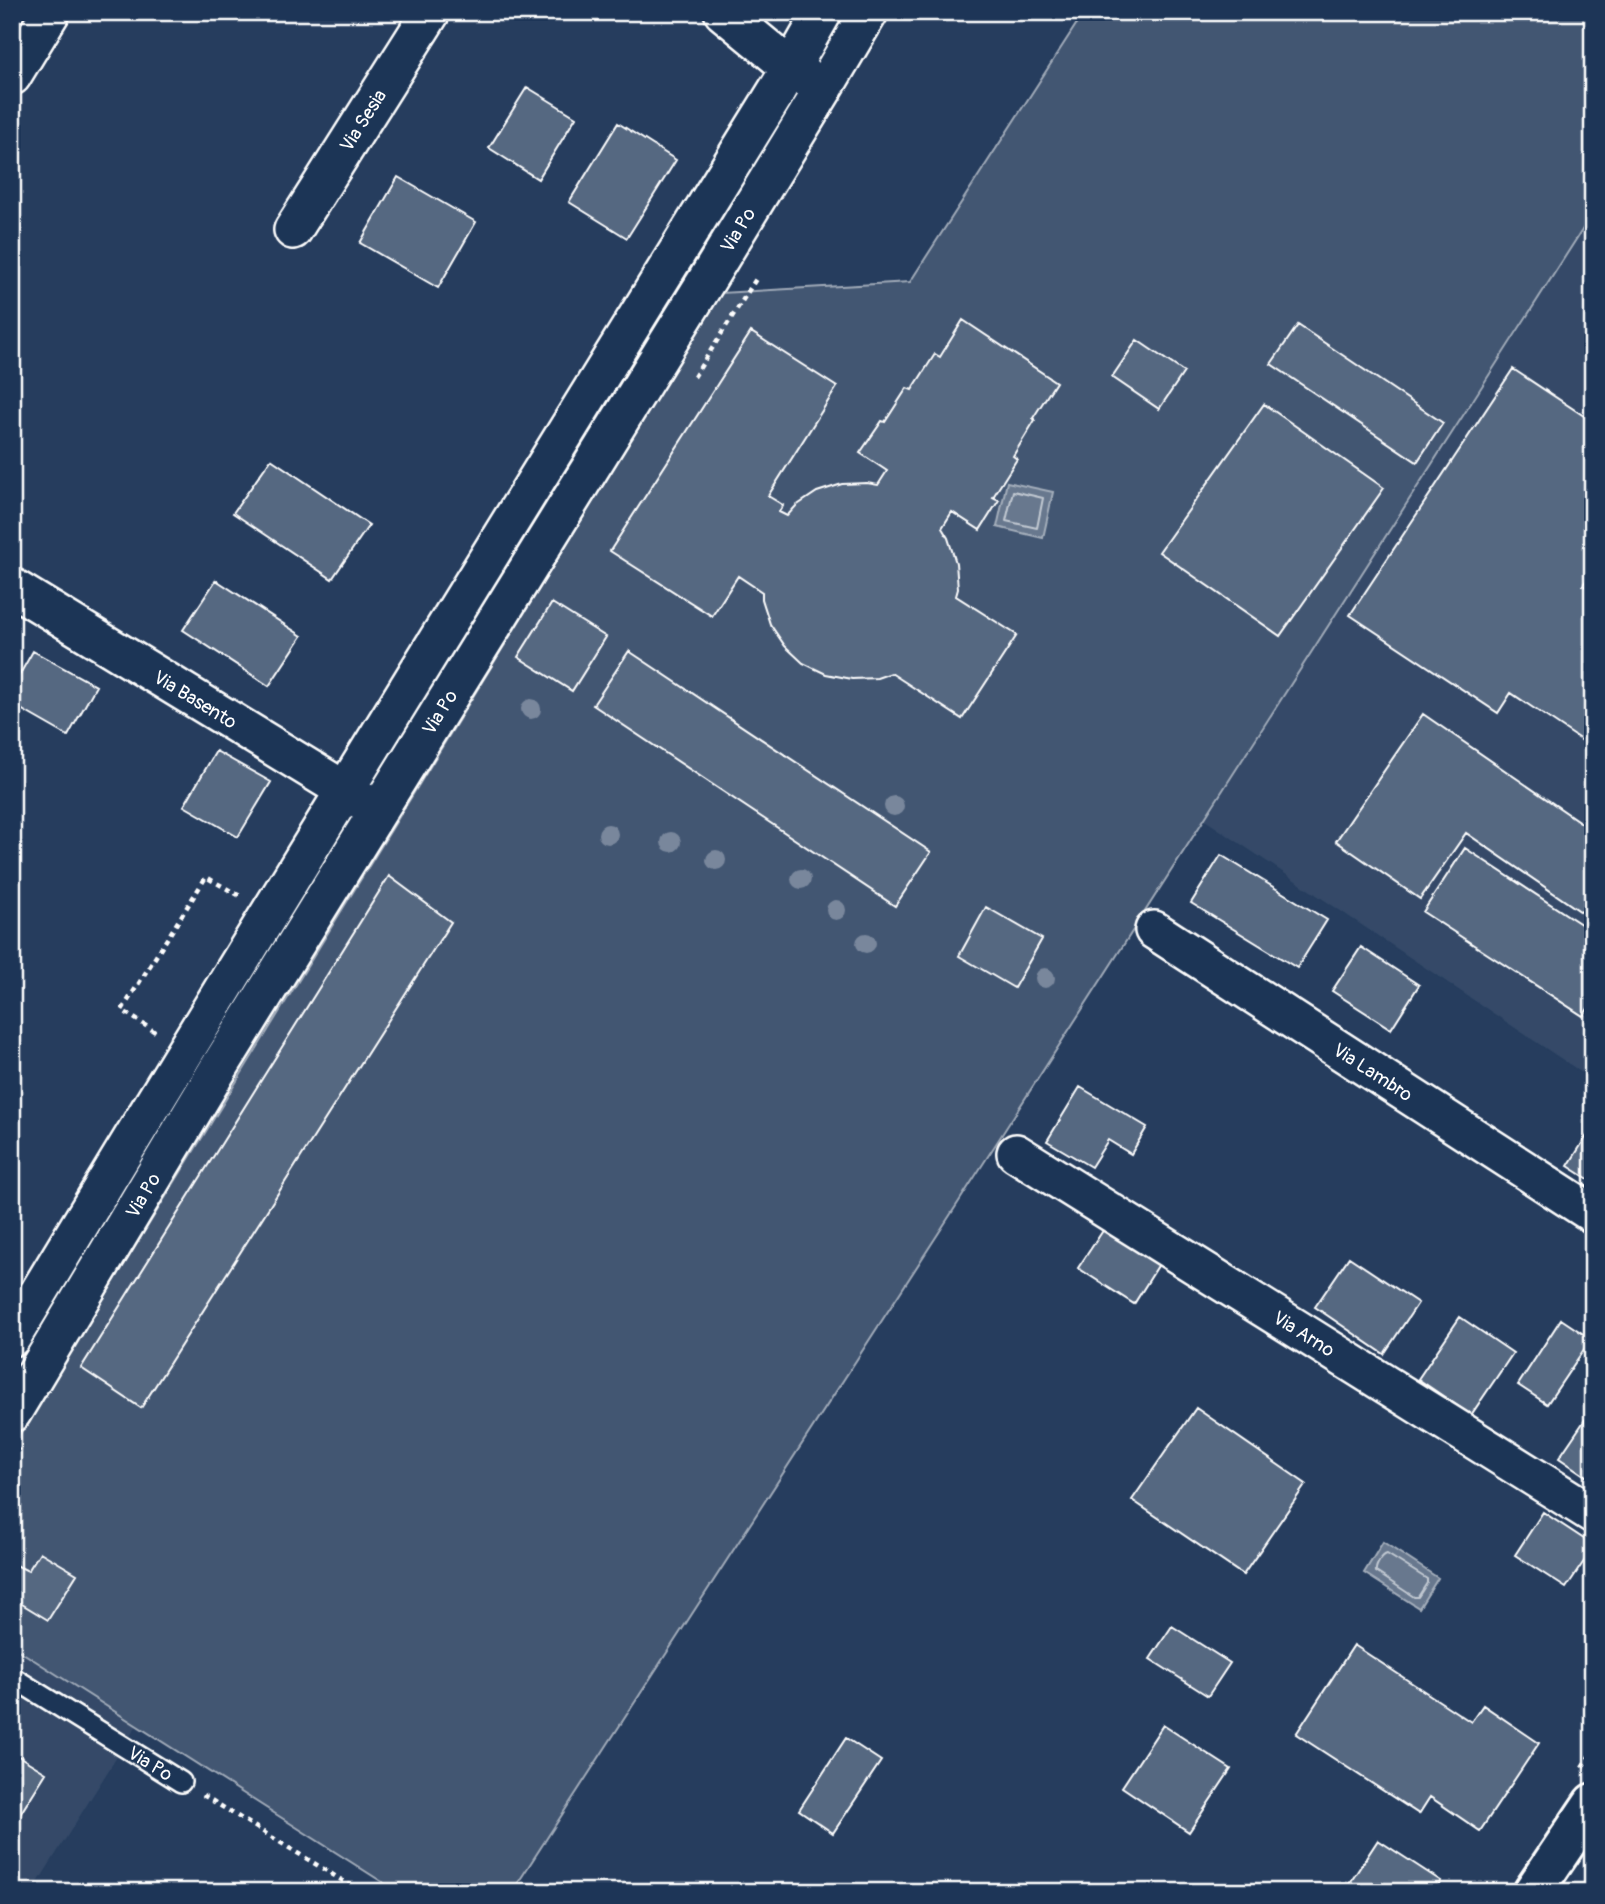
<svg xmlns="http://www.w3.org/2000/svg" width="1605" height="1904" font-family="Pangolin,sans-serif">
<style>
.built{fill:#344a68}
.green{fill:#425672;stroke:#a0aab8;stroke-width:2}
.water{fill:#67788e;stroke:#a4aebb;stroke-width:2}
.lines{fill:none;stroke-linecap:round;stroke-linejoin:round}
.shore{stroke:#c2c9d2;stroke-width:2}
.building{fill:#556781;stroke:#fff;stroke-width:2}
.lane-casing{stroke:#fff;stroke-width:24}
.street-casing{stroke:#fff;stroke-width:42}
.secondary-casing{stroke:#fff;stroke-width:44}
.path{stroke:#fff;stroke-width:4.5;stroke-dasharray:5 5;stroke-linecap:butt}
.lane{stroke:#1d3557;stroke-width:19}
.street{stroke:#1d3557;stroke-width:37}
.secondary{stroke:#1d3557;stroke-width:38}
.tree{fill:#79879c}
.labels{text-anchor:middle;stroke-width:7;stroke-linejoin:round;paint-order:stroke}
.street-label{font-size:19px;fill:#fff;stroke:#1d3557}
</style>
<rect width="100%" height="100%" fill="#263d5e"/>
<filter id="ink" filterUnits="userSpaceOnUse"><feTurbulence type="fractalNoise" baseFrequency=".0143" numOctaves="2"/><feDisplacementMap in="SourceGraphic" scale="14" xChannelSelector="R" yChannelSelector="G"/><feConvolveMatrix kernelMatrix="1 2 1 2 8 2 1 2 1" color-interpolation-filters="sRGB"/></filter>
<g filter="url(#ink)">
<path class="built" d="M1593 213V1080L1205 820Z
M12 1646 137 1725 32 1892H12Z"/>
<path class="green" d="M1073 12H1593V213L958 1203 512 1892H398L12 1646V1447L721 293 910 282 1079 20Z
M788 105 794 110 583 450 577 446Z"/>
<path class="water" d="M1007 482 1053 492 1043 538 997 527Z
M1383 1542 1438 1578 1419 1608 1364 1573Z"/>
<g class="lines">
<path class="shore" d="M1013 491 1043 498 1037 528 1006 521Z
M1387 1554 1427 1579V1583L1418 1597H1414L1376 1572C1375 1566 1382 1555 1387 1554Z"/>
</g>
<path class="building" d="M527 87 576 117 538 179 489 148Z
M618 123 676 160 627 238 569 202Z
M398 177 476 222 438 288 360 243Z
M963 320 1056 382 1033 418 1035 420 1013 456 1017 459 993 497 999 500 980 530 952 512 942 528 948 538 956 563 958 589 956 596 1017 635 962 719 891 673 877 678 852 679 826 674 803 663 785 646 770 624 762 599V592L738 576 712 616 610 551 751 332 837 387 768 496 783 505 779 512 787 516 796 506 817 492 842 484 867 483 878 485 887 471 860 453 882 421 885 422 907 388 912 390 935 354 940 357Z
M1298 325 1443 423 1417 462 1271 364Z
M1137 340 1184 372 1159 409 1112 377Z
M1513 369 1593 422V570L1583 585 1593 592V748L1511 693 1498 713 1350 615Z
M1264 404 1384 488 1280 636 1159 552Z
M271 459 369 525 332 579 233 513Z
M216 580 302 636 269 686 183 630Z
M552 603 606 637 572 691 518 657Z
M33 651 96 686 68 736 12 704V688Z
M629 651 931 852 895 906 593 705Z
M1423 714 1593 831V920L1466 833 1420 899 1336 841Z
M216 751 271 782 238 837 184 806Z
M1465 848 1593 932V1001L1583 1016 1423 912Z
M1221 855 1327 920 1297 968 1191 903Z
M389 876 451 922 141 1408 81 1368Z
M986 907 1042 939 1014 988 959 956Z
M1361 947 1419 985 1391 1029 1332 991Z
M1080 1087 1147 1127 1131 1154 1108 1140 1091 1167 1047 1141Z
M1593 1126V1182L1568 1166Z
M1106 1226 1161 1261 1134 1304 1078 1268Z
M1349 1257 1418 1303 1384 1354 1315 1307Z
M1460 1317 1513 1353 1471 1415 1418 1379Z
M1561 1319 1591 1339 1547 1404 1518 1385Z
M1196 1408 1306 1484 1243 1575 1132 1500Z
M1593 1408V1481L1559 1458Z
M1543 1512 1593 1545V1548L1566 1588 1515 1555Z
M40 1552 77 1574 48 1620 12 1598V1563L28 1571Z
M1172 1626 1230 1663 1208 1696 1150 1659Z
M1354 1645 1471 1722 1483 1705 1539 1743 1480 1831 1430 1797 1419 1814 1296 1734Z
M1163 1725 1231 1769 1189 1832 1122 1787Z
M846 1738 881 1761 833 1833 799 1810Z
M12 1752 46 1773 12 1827Z
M1378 1840 1441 1881 1434 1892H1344Z"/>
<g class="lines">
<g class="lane-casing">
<g id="lane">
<path id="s1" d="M12 1677 181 1782"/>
</g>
</g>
<g class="street-casing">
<g id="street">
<path d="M723 12 791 68 811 81"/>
<path d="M12 76 51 12"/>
<path id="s2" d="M293 230 431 12"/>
<path id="s3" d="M12 587 364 802"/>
<path id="s4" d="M1154 930 1593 1214"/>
<path id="s5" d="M1016 1153 1593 1514"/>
<path d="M12 1337C268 912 530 490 791 68L823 12"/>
<path id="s6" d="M12 1413 217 1071 705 283 824 88 869 12"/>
</g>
</g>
<g class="secondary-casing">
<path id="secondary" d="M1533 1892 1593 1803"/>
</g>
<path class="path" d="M694 377 756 279
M155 1032 122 1010 206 877 240 896
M12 1459 19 1448
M1582 1767 1593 1751
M203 1795 361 1892"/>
<use href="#lane" class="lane"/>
<use href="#street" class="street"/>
<use href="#secondary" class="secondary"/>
</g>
<g class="tree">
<circle cx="531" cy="709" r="10"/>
<circle cx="894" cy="806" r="10"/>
<circle cx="608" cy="834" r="10"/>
<circle cx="671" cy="842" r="10"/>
<circle cx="716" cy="860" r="10"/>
<circle cx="801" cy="879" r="10"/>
<circle cx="836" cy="910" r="10"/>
<circle cx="866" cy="943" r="10"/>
<circle cx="1045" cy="978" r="10"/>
</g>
</g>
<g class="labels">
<g class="street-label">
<text dy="7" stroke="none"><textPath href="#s2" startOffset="130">Via Sesia</textPath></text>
<text dy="7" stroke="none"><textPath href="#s6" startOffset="1388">Via Po</textPath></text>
<text dy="7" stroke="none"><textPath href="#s3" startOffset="215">Via Basento</textPath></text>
<text dy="7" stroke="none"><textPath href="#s6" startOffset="821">Via Po</textPath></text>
<text dy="7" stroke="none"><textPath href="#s4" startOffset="261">Via Lambro</textPath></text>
<text dy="7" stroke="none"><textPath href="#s6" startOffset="254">Via Po</textPath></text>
<text dy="7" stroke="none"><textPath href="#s5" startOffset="340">Via Arno</textPath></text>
<text dy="7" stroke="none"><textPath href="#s1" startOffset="163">Via Po</textPath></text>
</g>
</g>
<rect width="1605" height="1904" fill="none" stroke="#1d3557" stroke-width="42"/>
<rect x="21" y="21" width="1563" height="1862" fill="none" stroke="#fff" stroke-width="2.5" filter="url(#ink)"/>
</svg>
